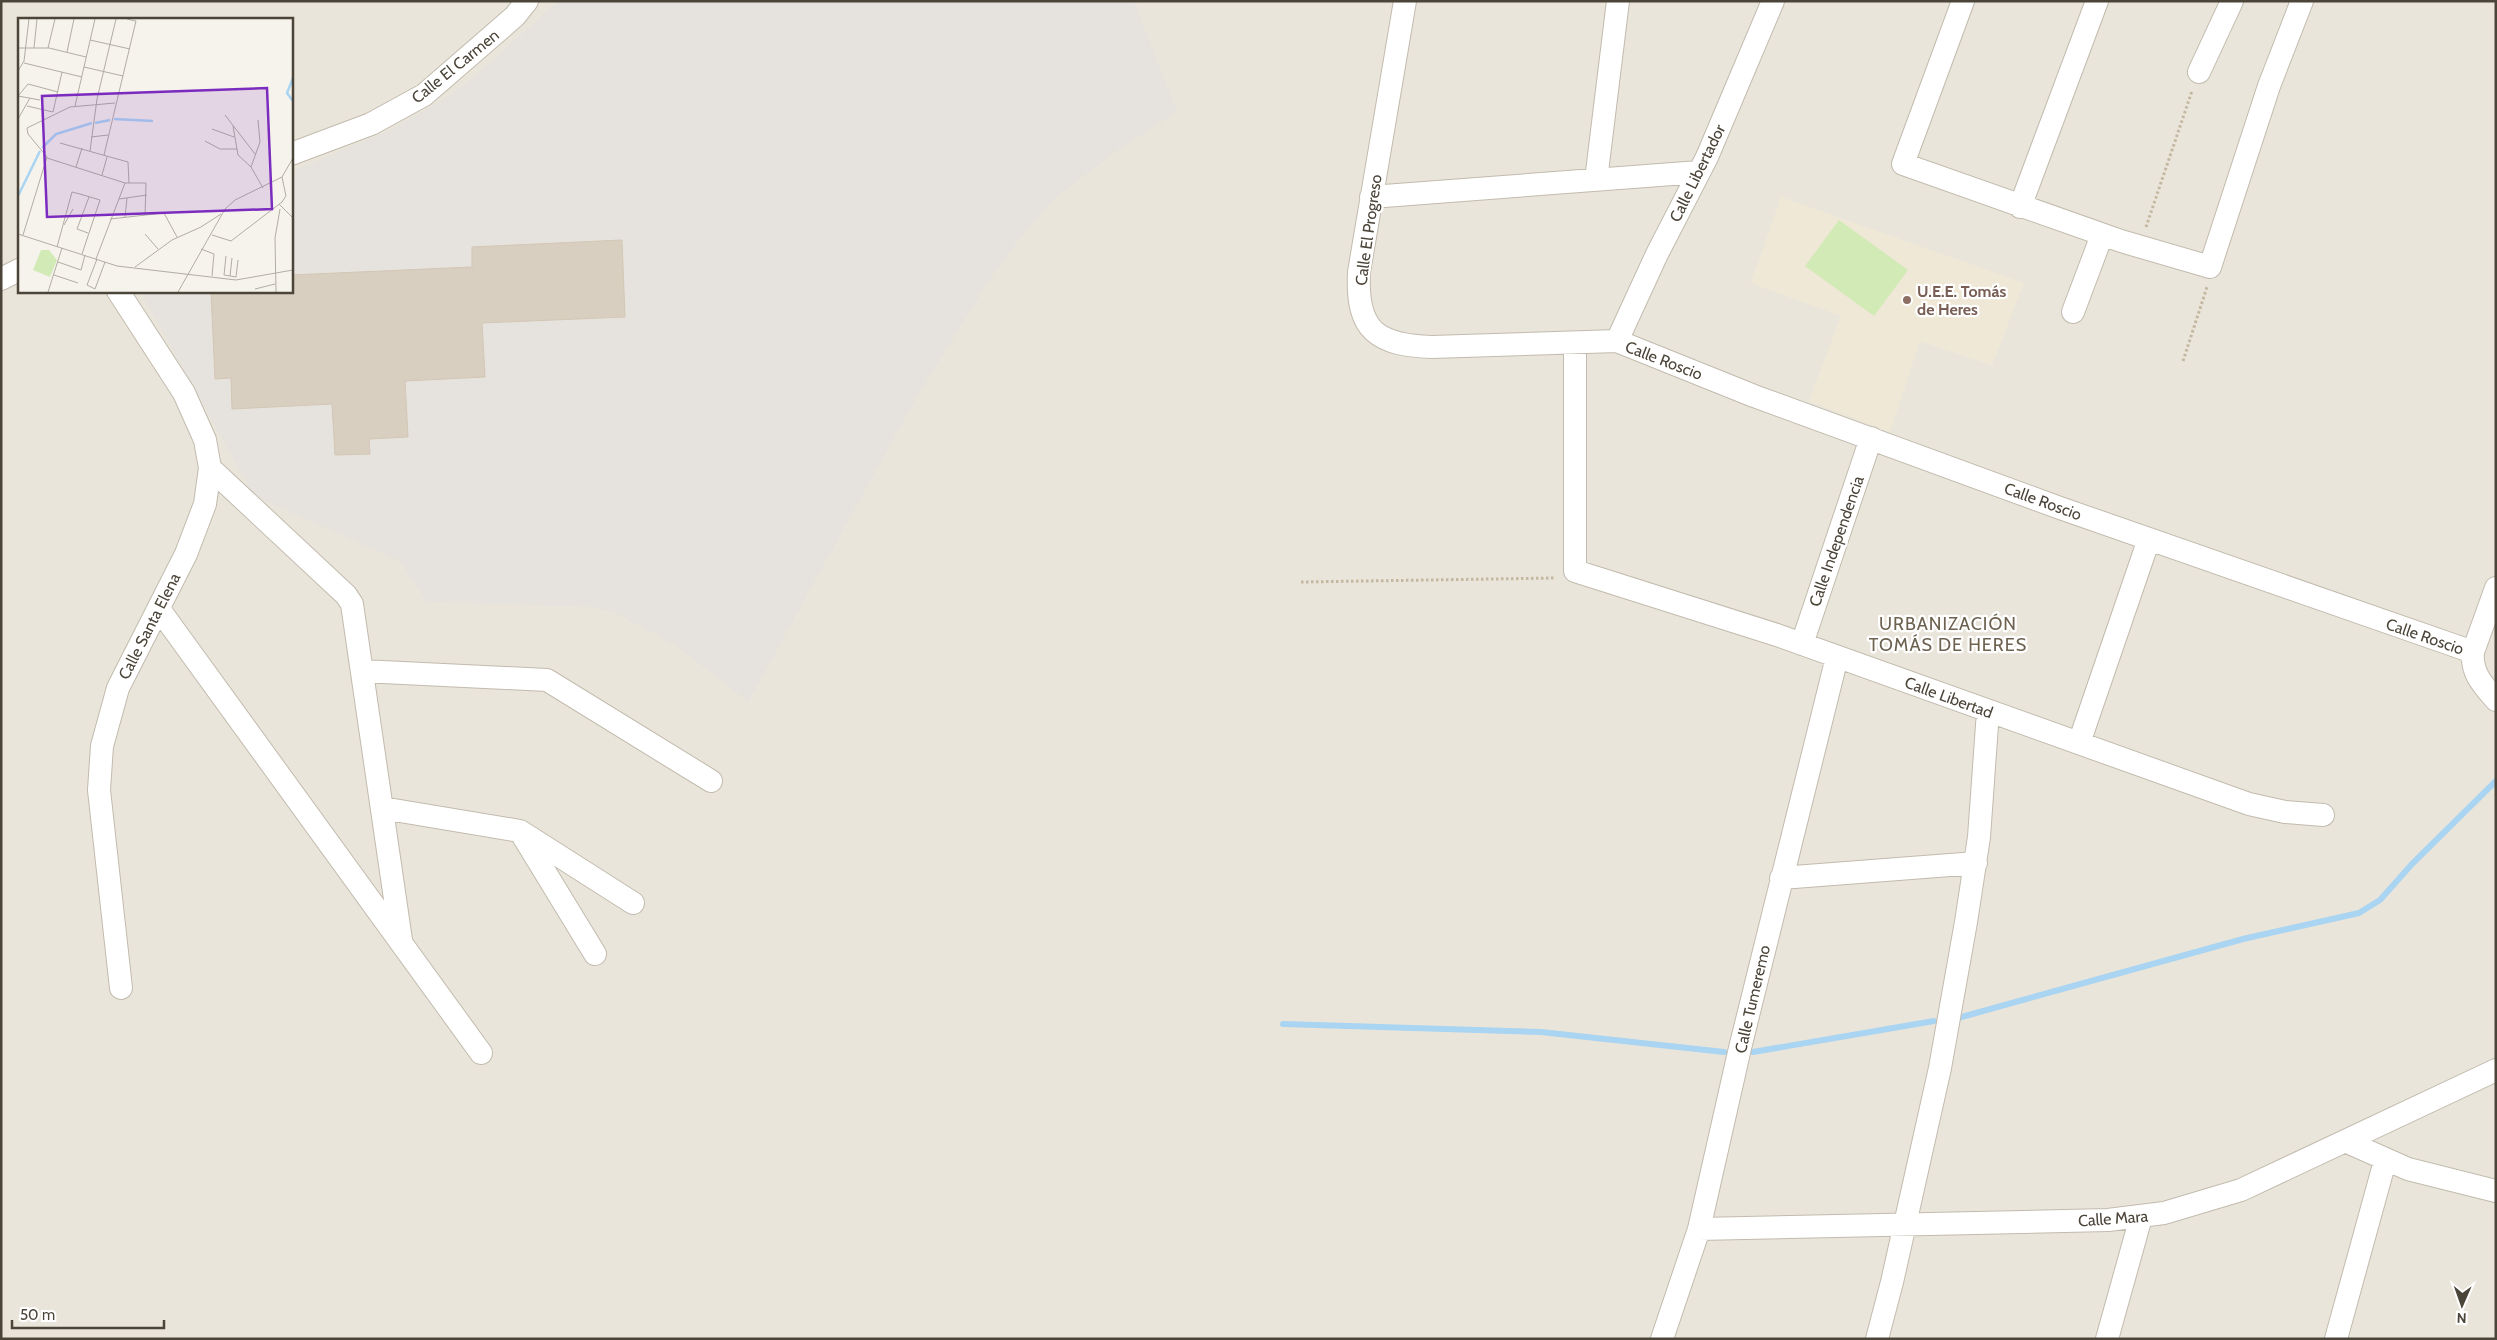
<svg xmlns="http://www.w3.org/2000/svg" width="2497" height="1340" font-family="Cabin,sans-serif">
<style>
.residential{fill:#eae5da;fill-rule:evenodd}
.industrial{fill:#e6e2dd}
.education{fill:#efe8d6}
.green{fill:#d2eab5}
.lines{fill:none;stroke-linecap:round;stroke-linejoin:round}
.stream{stroke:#a9d4f2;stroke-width:6}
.building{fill:#d8cfc1;stroke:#d3c7b4}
.street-casing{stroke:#c2bbae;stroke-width:24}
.path{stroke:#c4b79f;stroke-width:3;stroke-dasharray:2.5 2.5;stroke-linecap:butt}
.street{stroke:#fff;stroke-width:22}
.education-dot{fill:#8d6e63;stroke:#fff;stroke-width:2}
.labels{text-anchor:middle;stroke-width:4.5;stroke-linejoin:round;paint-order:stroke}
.street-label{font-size:16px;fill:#4b4439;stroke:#fff}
.education-label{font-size:16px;font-weight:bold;fill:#785e54;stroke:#fff;text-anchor:start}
.neighbourhood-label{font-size:18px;letter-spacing:1px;fill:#6e6250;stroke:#fff}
.inset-river{fill:none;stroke:#a9d4f2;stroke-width:2.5}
.inset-road{fill:none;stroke:#b2ada4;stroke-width:1}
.view{fill:#7b2cbf;fill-opacity:0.15;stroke:#7b2cbf;stroke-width:2.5}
.inset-edge{fill:none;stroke:#4b4439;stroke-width:2.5}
</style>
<rect width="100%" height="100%" fill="#f6f3ec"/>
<path class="residential" d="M1 1H2496V1339H1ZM19 19H291V291H19Z"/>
<path class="industrial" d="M558 1H1134L1177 112 1118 150 1057 196 1024 233 989 280 915 400 748 702 674 644 612 611 592 607 427 602 400 561 254 496 140 291H291V172L390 130 445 98 471 80Z"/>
<path class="education" d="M1781 197 2024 283 1992 365 1920 341 1890 432 1809 401 1841 316 1751 283Z"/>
<path class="green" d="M1839 220 1908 270 1874 316 1805 266Z"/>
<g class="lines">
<path class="stream" d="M1958 1018 2243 939 2359 913 2380 900 2412 864 2496 781
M1283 1024 1541 1032 1724 1052
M1753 1052 1934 1021"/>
</g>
<path class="building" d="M622 240 625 317 482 323 485 377 405 381 408 437 369 439 370 454 335 455 332 404 232 409 231 378 215 379 211 291H291V275L472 267V247Z"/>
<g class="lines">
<g class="street-casing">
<path id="street" d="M1405 1 1359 272C1356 331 1377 345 1432 347L1617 341 1754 396 2060 508 2473 652
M1963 1 1903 164 2121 241 2210 267 2269 86 2302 1
M2199 72 2232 1
M291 154 371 124 424 95 515 16 527 1
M1596 180 1618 1
M1371 197 1699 172
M2020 207 2097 1
M1 279 19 270
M118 291 184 393 205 440 210 468 205 504 186 554 118 688 102 746 99 790 121 988
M2073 312 2102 235
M1617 341 1657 254 1707 157 1773 1
M1575 343V571L1777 635 2249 804 2285 812 2323 815
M210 468 346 595 352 604 401 940
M2496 588 2473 652C2471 673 2483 685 2496 700
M159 609 481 1053
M1802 644 1871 438
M362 671 547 680 711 781
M2079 743 2149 539
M382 808 520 831 633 903
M523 836 595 954
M1781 878 1976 863
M2345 1141 2408 1169 2496 1191
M1699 1229 2108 1220 2164 1213 2241 1190 2496 1070
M1662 1339 1699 1229 1740 1048 1837 657
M1877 1339 1892 1282 1940 1068 1966 922 1979 837 1988 711
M2107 1339 2141 1217
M2336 1339 2385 1161"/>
</g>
<path class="path" d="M2146 227 2192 91
M2183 361 2207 287
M1301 582 1556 578"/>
<use href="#street" class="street"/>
</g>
<circle class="education-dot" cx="1907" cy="300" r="5"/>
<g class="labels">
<g class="street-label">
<text transform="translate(455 66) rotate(-39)" y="6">Calle El Carmen</text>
<text transform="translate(1697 173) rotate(-64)" y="6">Calle Libertador</text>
<text transform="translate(1368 230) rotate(-82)" y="6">Calle El Progreso</text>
<text transform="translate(1664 360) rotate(21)" y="6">Calle Roscio</text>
<text transform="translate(2043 501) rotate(20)" y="6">Calle Roscio</text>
<text transform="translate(1836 541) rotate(-71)" y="6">Calle Independencia</text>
<text transform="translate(149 626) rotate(-63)" y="6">Calle Santa Elena</text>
<text transform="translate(2425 636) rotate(19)" y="6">Calle Roscio</text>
<text transform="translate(1949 697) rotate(20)" y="6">Calle Libertad</text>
<text transform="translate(1752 999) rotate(-77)" y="6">Calle Tumeremo</text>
<text transform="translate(2113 1218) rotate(-4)" y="6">Calle Mara</text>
</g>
<g class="education-label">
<text x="1917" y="297">U.E.E. Tomás<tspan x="1917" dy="18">de Heres</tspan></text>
</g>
<g class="neighbourhood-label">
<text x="1948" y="630">URBANIZACIÓN<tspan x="1948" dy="21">TOMÁS DE HERES</tspan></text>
</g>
</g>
<g transform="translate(18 18)">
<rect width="275" height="275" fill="#f6f3ec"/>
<path d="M23 232H31L39 242 32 259 15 252Z" fill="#d2eab5"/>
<path class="inset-river" d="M275 60 269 75 275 83M96 101 135 103M77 105 92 102M24 130 38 116 74 105M0 178 22 133"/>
<path class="inset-road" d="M72 22 112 31M0 30H31L68 39M16 30 19 1M30 30 37 1M49 34 56 1M6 45 64 59M66 49 105 58M0 53 6 43 11 1M22 82 0 78 10 66 40 74M9 88 35 94M57 88 77 1M35 94 44 54M207 97 237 136M0 101 12 80M240 102 242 124 233 149 245 170M215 108 220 137 233 149M9 110 52 89 97 85M194 111 216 119M73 119 90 117M187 123 202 131H219M42 125 110 144 111 165M72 133 79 81 98 1M86 137 118 3 109 1M29 140 107 165H128L127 197M58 149 64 130M84 157 89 139M101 181 129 177M261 186 275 200M107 199 109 180M92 201 146 195 159 219M46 207 55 191M70 215 59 211 71 179M0 216 99 248 218 262 275 252M127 216 140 231M5 217 29 139 10 116 9 110M194 217 213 223 264 184 268 178 264 159M39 229 54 174 62 176 82 182 64 236M183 231 196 236 194 258M78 241 107 165M79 241 69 267 77 271 87 244M40 244 63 252 67 237M117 249 154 222 183 209 203 196M36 257 60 265M206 257 218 259 220 242M206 257 208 238M212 258 214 240M237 271 257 266M30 274 44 230M160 274 207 191 217 182 264 159 275 140M258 274 257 220 262 191"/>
<path class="view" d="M249 70 254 191 29 199 24 78Z"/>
<rect width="275" height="275" class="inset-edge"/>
</g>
<rect width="2497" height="1340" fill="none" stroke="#4b4439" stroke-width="5"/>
<g transform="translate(2462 1305) rotate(182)" stroke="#ffffff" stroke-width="4" paint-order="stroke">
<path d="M0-4L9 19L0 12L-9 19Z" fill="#4b4439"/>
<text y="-8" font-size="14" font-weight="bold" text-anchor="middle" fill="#4b4439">N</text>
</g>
<path d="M12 1320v8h152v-8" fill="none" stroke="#4b4439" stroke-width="2.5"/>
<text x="20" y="1320" font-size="15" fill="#4b4439" stroke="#ffffff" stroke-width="4" paint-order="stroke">50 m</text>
</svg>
